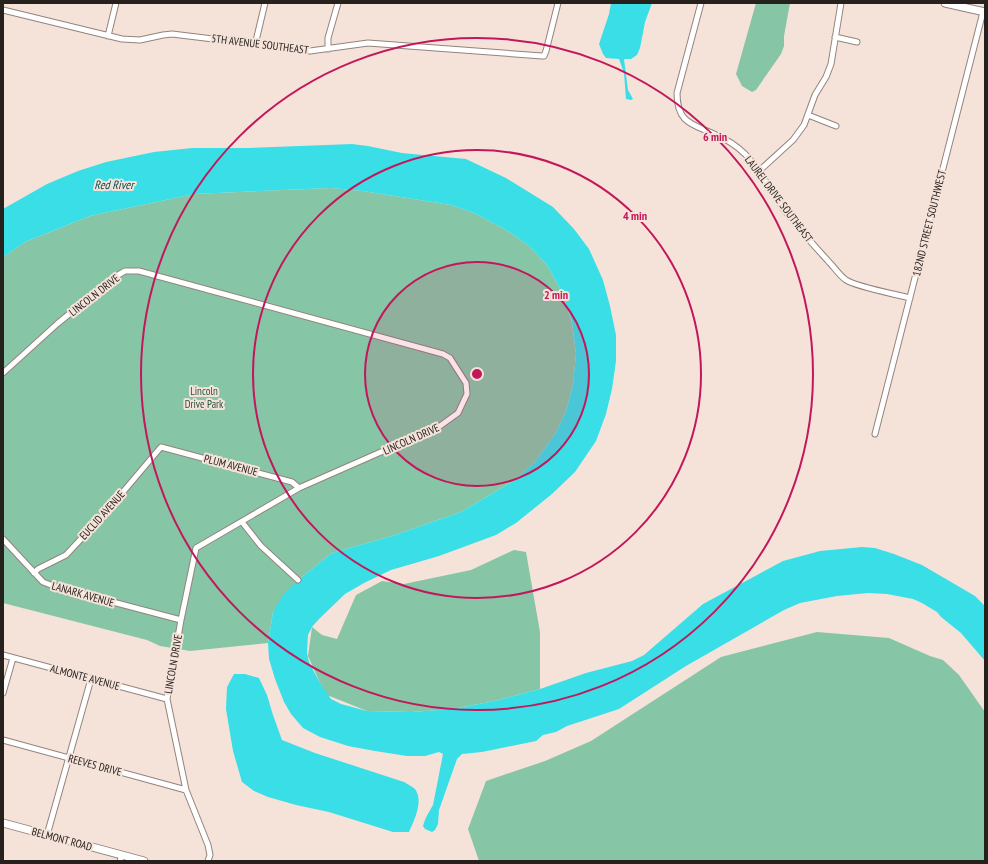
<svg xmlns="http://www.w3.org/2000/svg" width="988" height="864" font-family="'PT Sans Narrow',sans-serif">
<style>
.green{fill:#87c5a7}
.water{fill:#3adee7}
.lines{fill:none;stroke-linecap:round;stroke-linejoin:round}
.street-casing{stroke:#93847b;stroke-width:7}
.secondary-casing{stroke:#93847b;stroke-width:9}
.street{stroke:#fff;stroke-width:5}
.secondary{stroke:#fff;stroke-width:7}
.ring{fill:none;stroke:#c2185b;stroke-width:2}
.labels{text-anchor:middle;stroke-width:4;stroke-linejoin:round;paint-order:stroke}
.street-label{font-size:11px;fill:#27211d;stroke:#f5e3da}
.park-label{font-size:11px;fill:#22513d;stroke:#f5e3da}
.water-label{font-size:12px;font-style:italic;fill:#074e52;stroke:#f5e3da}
.centre{fill:#c2185b;stroke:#f5e3da;stroke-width:2}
.ring-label{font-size:12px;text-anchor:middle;font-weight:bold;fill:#c2185b;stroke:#f5e3da;stroke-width:4;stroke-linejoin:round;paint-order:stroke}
</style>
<rect width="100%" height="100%" fill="#f5e3da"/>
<path class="green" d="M756 3H790L784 36V46L781 54 756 90 752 92 742 86 736 74Z
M331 188 363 191 451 205 474 213 508 231 529 246 547 265 562 292 572 323 576 354 573 384 566 411 555 434 535 462 515 480 461 512 392 536 332 553 298 580 273 612 268 643 190 651 160 646 147 640 3 603V257L25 242 90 216 194 194Z
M514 550 526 552 540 632V689L499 700 453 709 411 712 367 711 327 695 320 683 308 656 312 627 322 635 337 639 356 595 382 581 404 584 471 570Z
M817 632 889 638 930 656 943 660 959 675 985 712 984 861H479L468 829 486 781 545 761 591 741 721 657Z"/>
<path class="water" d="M611 3H652L645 22 640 48 637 55 631 59H624L628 90 633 99 631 100 626 99 624 73 619 59 606 58 603 54 599 44 609 14Z
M352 144 368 146 402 153 466 159 506 178 553 207 574 229 589 249 603 280 610 306 616 335V361L612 389 606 414 596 441 575 472 552 494 516 523 496 535 439 556 391 570 364 583 345 594 319 619 312 627 308 635 307 653 309 662 320 683 331 699 341 704 367 711 411 712 453 709 499 700 540 689 586 673 632 661 644 655 703 604 783 561 820 551 862 547 875 548 894 554 922 565 975 596 985 606V661L961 633 941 617 937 612 922 603 913 599 887 594 868 593 837 596 800 603 784 610 686 666 619 709 567 726 556 732 543 735 536 741 482 752 462 754 457 759 439 810 438 824 435 830 432 832 425 829 423 826C426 816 428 814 433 805L443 754 439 752 425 756H407L375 751 348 746 320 737 303 728 291 714 284 702 275 679 269 659 268 643 273 612 283 595 298 580 332 553 392 536 461 512 515 480 535 462 555 434 566 411 573 384 576 354 572 322 562 292 547 265 529 246 508 231 474 213 451 205 363 191 331 188 194 194 90 216 25 242 3 257V209L47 184 78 171 106 162 154 152 192 148H248Z
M234 674H245L259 678 267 695 273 715 282 740 315 753 404 782C407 784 412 786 415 789 424 801 414 821 409 832H393L329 812 296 805 268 797 254 791 242 782 233 751 226 709 227 687Z"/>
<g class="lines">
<g class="street-casing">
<path id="street" d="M701 3 677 93C677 123 692 124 714 134 726 139 736 145 745 154 759 167 767 185 778 201 793 223 811 242 829 262 835 268 839 275 846 280 857 287 895 294 910 298
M3 10 122 39 140 40 163 35 172 34 310 51 368 43 542 56H544L546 51 558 3
M108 36 116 3
M835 37 857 42
M255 45 265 3
M328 49V38L338 3
M808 115 836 126
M759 171 793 140 804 125 815 95 826 77 831 64 841 3
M3 373 57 324 113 278 125 271H139L443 354 450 358 466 383 467 394 458 413 440 426 299 488 196 548 181 620 167 699 186 790 208 845 210 855 208 861
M875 434 983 12
M242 522 261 546 298 580
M3 539 43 582 56 587 181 620
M34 573 38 569 66 555 106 512 161 447 292 482 299 488
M3 655 167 699
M3 693 13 658
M3 740 186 790
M47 835 91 679
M120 861 122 855"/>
</g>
<g class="secondary-casing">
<path id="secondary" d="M945 3 985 12
M3 823 144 861"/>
</g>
<use href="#street" class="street"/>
<use href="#secondary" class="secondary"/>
</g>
<circle cx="477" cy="374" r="112" fill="#c2185b" fill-opacity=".12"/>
<g class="ring">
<circle cx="477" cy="374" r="112"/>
<circle cx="477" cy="374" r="224"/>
<circle cx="477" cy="374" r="336"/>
</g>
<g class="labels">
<g class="street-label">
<text transform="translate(260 44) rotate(7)" y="4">5TH AVENUE SOUTHEAST</text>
<text transform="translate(779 199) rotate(53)" y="4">LAUREL DRIVE SOUTHEAST</text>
<text transform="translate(929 223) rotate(-76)" y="4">182ND STREET SOUTHWEST</text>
<text transform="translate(94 295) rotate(-38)" y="4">LINCOLN DRIVE</text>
<text transform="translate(411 439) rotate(-24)" y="4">LINCOLN DRIVE</text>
<text transform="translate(231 465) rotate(15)" y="4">PLUM AVENUE</text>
<text transform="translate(102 515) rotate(-48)" y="4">EUCLID AVENUE</text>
<text transform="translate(83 594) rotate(16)" y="4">LANARK AVENUE</text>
<text transform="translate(173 664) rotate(-80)" y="4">LINCOLN DRIVE</text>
<text transform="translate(85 677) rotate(15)" y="4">ALMONTE AVENUE</text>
<text transform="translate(95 765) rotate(15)" y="4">REEVES DRIVE</text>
<text transform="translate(62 839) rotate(15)" y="4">BELMONT ROAD</text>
</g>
<g class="park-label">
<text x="204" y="395">Lincoln<tspan x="204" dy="13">Drive Park</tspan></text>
</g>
<g class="water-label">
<text x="114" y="189">Red River</text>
</g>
</g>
<circle cx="477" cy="374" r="6" class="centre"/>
<g class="ring-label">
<text x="715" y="141">6 min</text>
<text x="635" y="220">4 min</text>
<text x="556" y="299">2 min</text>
</g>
<rect width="988" height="864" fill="none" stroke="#27211d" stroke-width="8"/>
</svg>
